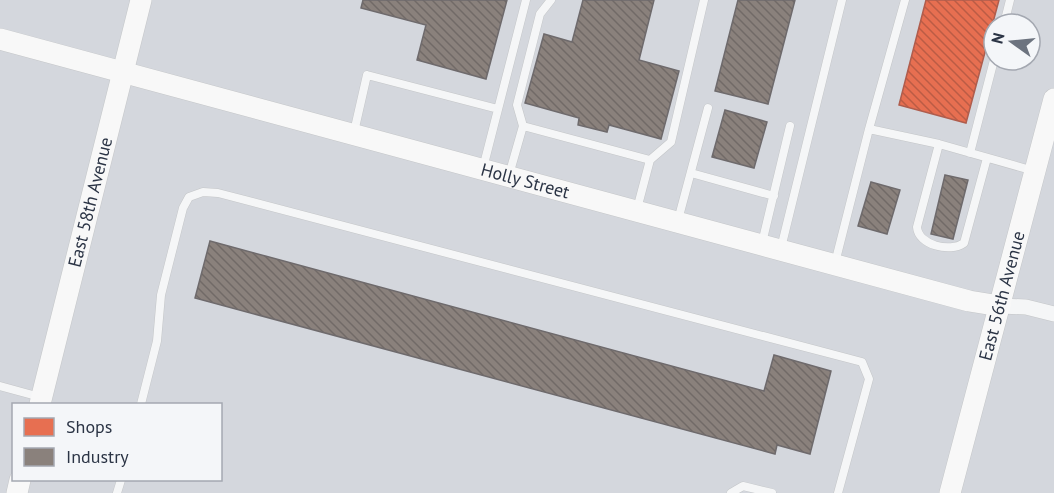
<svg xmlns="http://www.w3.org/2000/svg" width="1054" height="493" font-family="'PT Sans',sans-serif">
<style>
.built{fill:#d4d7dd;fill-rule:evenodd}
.shops{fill:url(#shops-back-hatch);stroke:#af5d4d;stroke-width:1.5}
.industry{fill:url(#industry-back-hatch);stroke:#6e6a6c;stroke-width:1.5}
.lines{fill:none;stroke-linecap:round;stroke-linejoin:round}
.lane-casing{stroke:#c4c6c8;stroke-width:9}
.street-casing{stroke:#c4c6c8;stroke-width:16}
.secondary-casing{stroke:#c4c6c8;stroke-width:22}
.lane{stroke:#f5f6f7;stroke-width:8}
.street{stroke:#f5f6f7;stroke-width:15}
.secondary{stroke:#f8f8f8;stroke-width:21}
.labels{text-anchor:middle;stroke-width:6;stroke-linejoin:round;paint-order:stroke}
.street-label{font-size:18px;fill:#2b3445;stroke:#f4f6f9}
</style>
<defs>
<pattern id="shops-back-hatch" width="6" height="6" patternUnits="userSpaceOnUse" patternTransform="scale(1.5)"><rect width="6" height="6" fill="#e76f51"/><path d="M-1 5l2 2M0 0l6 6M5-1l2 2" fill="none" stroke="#bb5c45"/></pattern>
<pattern id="industry-back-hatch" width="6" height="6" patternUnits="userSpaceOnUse" patternTransform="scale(1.5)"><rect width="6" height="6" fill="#8a817c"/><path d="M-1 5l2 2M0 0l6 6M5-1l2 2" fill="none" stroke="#716a67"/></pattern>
</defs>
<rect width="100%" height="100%" fill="#e6e8ea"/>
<path class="built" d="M0 0H1054V493H0ZM994 24H1030V60H994ZM14 404H220V480H14Z"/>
<path class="shops" d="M926 0H999L966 123 899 105Z"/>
<path class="industry" d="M363 0H507L486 79 417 60 426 25 361 8Z
M583 0H654L639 60 679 71 661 139 609 125 607 132 578 125 579 118 525 103 544 34 572 42Z
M738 0H795L768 104 715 91Z
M725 110 767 122 754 168 712 157Z
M945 175 968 180 953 239 931 234Z
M871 182 900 190 887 234 858 226Z
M210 241 764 391 774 355 831 371 810 454 777 445 775 454 195 298Z"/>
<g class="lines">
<g class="lane-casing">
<path id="lane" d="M1004 24 1010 0
M523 126 517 105 540 14 551 0
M869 129 905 0
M354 132 367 75 498 109
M939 144 917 227C918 245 950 253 964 243L987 158
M970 153 994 60
M650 160 671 142 704 0
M483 168 526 0
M691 173 774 196
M509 175 523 126 650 160 637 209
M678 220 708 108
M762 243 790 126
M781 248 842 0
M835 263 869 129 939 144 1034 171
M0 386 40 397
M141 404 157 341 161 295 183 208 189 197 203 192 218 193 862 362 869 379 838 493
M117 493 121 480
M731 493 743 486 772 493"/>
</g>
<g class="street-casing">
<path id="street" d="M1000 306 1026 307 1054 314"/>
</g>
<g class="secondary-casing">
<g id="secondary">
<path id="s1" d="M0 39 969 301 1000 306"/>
<path id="s2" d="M40 404 141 0"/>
<path d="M17 493 20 480"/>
<path id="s3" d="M950 493 1054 99"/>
</g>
</g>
<use href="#lane" class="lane"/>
<use href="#street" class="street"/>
<use href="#secondary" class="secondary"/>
</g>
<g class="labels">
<g class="street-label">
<text dy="6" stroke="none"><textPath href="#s1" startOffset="544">Holly Street</textPath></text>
<text dy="6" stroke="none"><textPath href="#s2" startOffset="208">East 58th Avenue</textPath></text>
<text dy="6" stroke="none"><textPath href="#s3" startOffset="204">East 56th Avenue</textPath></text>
</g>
</g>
<rect x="12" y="403" width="210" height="78" fill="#f4f6f9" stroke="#a4a8b1" stroke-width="1.5"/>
<rect x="24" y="418" width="30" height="18" fill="#e76f51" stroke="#a4a8b1" stroke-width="1.5"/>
<text x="66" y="433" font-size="18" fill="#2b3445">Shops</text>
<rect x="24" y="448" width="30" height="18" fill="#8a817c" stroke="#a4a8b1" stroke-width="1.5"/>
<text x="66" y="463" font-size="18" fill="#2b3445">Industry</text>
<g transform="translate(1012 42) rotate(285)"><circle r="28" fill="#f4f6f9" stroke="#a4a8b1" stroke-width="1.5"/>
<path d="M0-4.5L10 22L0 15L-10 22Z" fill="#6c737f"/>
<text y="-9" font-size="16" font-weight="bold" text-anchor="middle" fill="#2b3445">N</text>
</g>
</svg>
